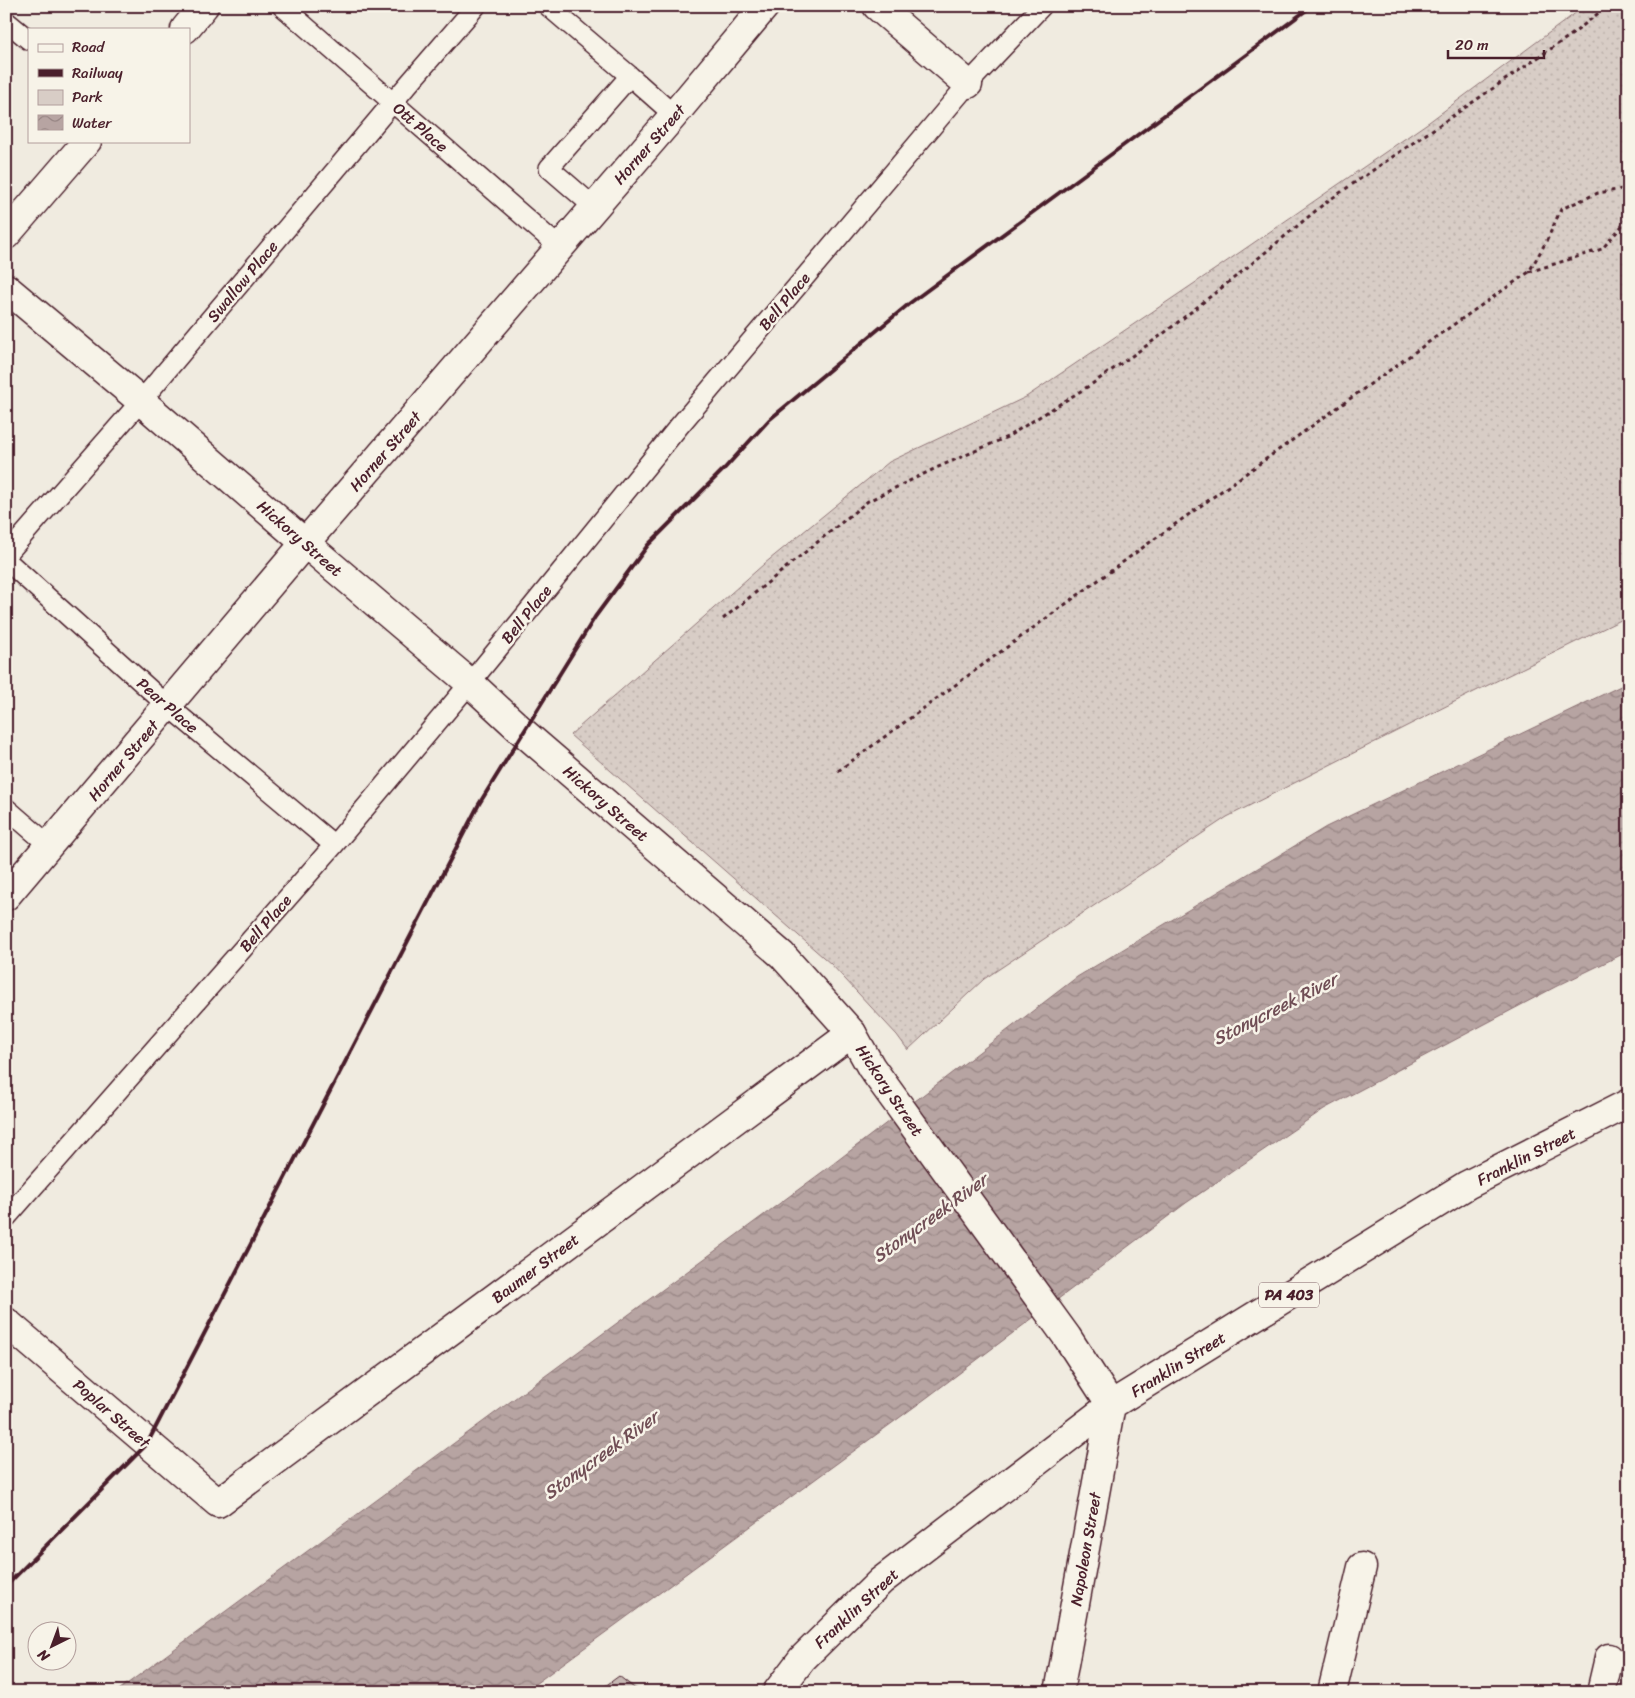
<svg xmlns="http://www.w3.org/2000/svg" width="1635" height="1698" font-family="Sriracha,sans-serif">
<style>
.green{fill:url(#green-dots);stroke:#917678}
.water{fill:url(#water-waves);stroke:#8b6f72}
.shadow{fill:#0003}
.building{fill:#c6b8b3;stroke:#4a1f2b}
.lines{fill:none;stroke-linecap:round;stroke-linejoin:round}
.service-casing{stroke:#4a1f2b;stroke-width:22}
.minor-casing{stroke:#4a1f2b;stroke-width:31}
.tertiary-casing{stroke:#4a1f2b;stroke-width:31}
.secondary-casing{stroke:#4a1f2b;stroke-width:31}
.primary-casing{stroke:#4a1f2b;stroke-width:31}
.path{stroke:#4a1f2b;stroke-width:3;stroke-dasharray:4 4;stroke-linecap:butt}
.service{stroke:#f7f3e8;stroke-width:19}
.minor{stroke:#f7f3e8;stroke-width:28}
.tertiary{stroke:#f7f3e8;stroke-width:28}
.secondary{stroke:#f7f3e8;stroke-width:28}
.primary{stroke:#f7f3e8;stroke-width:28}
.rail{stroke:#4a1f2b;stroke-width:4}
.labels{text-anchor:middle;stroke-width:5;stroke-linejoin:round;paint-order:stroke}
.shield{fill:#f7f3e8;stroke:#7e5f64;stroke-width:1}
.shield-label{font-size:15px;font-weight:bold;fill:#4a1f2b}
.street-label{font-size:16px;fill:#4a1f2b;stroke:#f7f3e8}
.water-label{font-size:18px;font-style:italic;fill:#704e55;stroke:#f7f3e8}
</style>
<defs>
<pattern id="green-dots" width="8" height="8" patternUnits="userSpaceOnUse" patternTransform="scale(1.25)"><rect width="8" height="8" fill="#d8cdc6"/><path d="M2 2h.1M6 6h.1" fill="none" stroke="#bbb0aa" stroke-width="1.8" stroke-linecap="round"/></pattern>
<pattern id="water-waves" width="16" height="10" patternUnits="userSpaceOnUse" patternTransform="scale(1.25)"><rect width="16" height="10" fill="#b7a4a2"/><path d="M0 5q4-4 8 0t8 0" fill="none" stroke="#978584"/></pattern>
</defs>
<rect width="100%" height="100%" fill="#f0ebe0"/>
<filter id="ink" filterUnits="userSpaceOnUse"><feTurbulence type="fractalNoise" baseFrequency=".02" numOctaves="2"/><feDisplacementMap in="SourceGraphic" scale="10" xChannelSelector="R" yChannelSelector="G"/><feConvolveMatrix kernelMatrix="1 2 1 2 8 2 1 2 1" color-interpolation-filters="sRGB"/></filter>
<g filter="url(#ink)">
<path class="green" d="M1585 6H1629V616L1476 691 1227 817 984 979 908 1050 897 1035 831 964 570 735 764 564 889 462 1026 397 1220 266 1429 122Z"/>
<path class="water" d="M1629 682V951L1557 986 1324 1109 1186 1203 925 1399 524 1692H116L829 1167 1077 977 1326 827Z"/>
<path class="shadow" d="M619 1677 644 1692H599Z"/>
<path class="building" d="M619 1676 639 1692H597Z"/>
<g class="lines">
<g class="service-casing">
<path id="service" d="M282 6 559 247
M548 6 630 76
M6 21 29 40
M594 207 549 168 630 76 674 115
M6 555 141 401 393 102 476 6
M6 560 168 706 334 845
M6 808 50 846
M6 1218 334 845 470 683 680 425 968 84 1042 6"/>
</g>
<g class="minor-casing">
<path id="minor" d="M877 6 968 84
M185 29 204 6
M6 235 87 141
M6 288 141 401 305 543
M6 1322 218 1503 852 1033
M1332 1692 1362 1567
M1601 1692 1609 1658"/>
</g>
<g class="tertiary-casing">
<path id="tertiary" d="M777 1692 802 1659 881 1581 1111 1405"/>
</g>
<g class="secondary-casing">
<path id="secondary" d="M305 543 470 683 523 732 782 955 852 1033 871 1067 1067 1337 1111 1405
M6 896 305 543 674 115 765 6"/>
</g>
<g class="primary-casing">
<path id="primary" d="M1059 1692 1111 1405 1467 1185 1629 1103"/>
</g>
<path class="path" d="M1529 272 1602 249 1621 227 1629 215
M723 619 868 501 936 468 1007 437 1092 384 1163 334 1244 270 1325 203 1574 33 1607 6
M838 771 1149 543 1433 339 1529 272 1547 240 1561 209 1598 193 1629 188"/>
<use href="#service" class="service"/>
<use href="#minor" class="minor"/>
<use href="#tertiary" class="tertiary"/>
<use href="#secondary" class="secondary"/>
<use href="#primary" class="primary"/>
<path class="rail" d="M6 1586 147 1444 479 804 595 617 648 545 724 469 769 420 910 303 1312 6"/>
</g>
</g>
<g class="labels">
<rect class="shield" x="1259" y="1282.5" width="60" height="25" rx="4"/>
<g class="shield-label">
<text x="1289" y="1300">PA 403</text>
</g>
<g class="street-label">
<text transform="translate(421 127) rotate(41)" y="6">Ott Place</text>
<text transform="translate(649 144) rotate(-49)" y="6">Horner Street</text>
<text transform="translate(242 281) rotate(-50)" y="6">Swallow Place</text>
<text transform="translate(784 301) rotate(-50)" y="6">Bell Place</text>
<text transform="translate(385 451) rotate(-49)" y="6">Horner Street</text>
<text transform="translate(300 538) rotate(41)" y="6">Hickory Street</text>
<text transform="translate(526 614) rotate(-51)" y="6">Bell Place</text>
<text transform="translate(168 705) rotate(41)" y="6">Pear Place</text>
<text transform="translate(123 760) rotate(-50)" y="6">Horner Street</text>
<text transform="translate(606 803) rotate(41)" y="6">Hickory Street</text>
<text transform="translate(265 923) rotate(-49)" y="6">Bell Place</text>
<text transform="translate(890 1090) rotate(56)" y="6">Hickory Street</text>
<text transform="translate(1526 1156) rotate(-27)" y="6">Franklin Street</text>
<text transform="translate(535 1268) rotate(-37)" y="6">Baumer Street</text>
<text transform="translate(1178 1364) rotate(-32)" y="6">Franklin Street</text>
<text transform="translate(112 1413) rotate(41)" y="6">Poplar Street</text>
<text transform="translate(1085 1549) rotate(-80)" y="6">Napoleon Street</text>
<text transform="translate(856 1608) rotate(-43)" y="6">Franklin Street</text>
</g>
<g class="water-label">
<text transform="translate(1275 1009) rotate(-27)" y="6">Stonycreek River</text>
<text transform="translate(930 1218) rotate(-36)" y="6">Stonycreek River</text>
<text transform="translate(601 1455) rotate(-36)" y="6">Stonycreek River</text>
</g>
</g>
<rect width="1635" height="1698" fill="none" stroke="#f7f3e8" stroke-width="25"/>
<rect x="12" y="12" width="1610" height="1673" fill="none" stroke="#4a1f2b" stroke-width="2" filter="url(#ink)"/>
<rect x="28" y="28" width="162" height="115" fill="#f7f3e8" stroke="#b29e9c"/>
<rect x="38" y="44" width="25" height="8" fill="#f7f3e8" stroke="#b29e9c"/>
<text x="72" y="52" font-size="15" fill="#4a1f2b">Road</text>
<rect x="38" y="69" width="25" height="8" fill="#4a1f2b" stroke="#b29e9c"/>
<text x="72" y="78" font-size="15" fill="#4a1f2b">Railway</text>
<rect x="38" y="90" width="25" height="15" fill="#d8cdc6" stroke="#b29e9c"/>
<text x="72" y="102" font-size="15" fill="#4a1f2b">Park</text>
<rect x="38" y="115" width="25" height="15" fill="url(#water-waves)" stroke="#b29e9c"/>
<text x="72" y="128" font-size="15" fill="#4a1f2b">Water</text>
<g transform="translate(52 1646) rotate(222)"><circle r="24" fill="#f7f3e8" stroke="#b29e9c"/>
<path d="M0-4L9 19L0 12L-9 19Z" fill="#4a1f2b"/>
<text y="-8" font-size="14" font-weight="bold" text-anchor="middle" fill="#4a1f2b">N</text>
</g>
<path d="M1448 50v8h96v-8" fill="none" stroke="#4a1f2b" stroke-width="2.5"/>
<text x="1455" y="50" font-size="15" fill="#4a1f2b" stroke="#f7f3e8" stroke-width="4" paint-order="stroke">20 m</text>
</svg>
